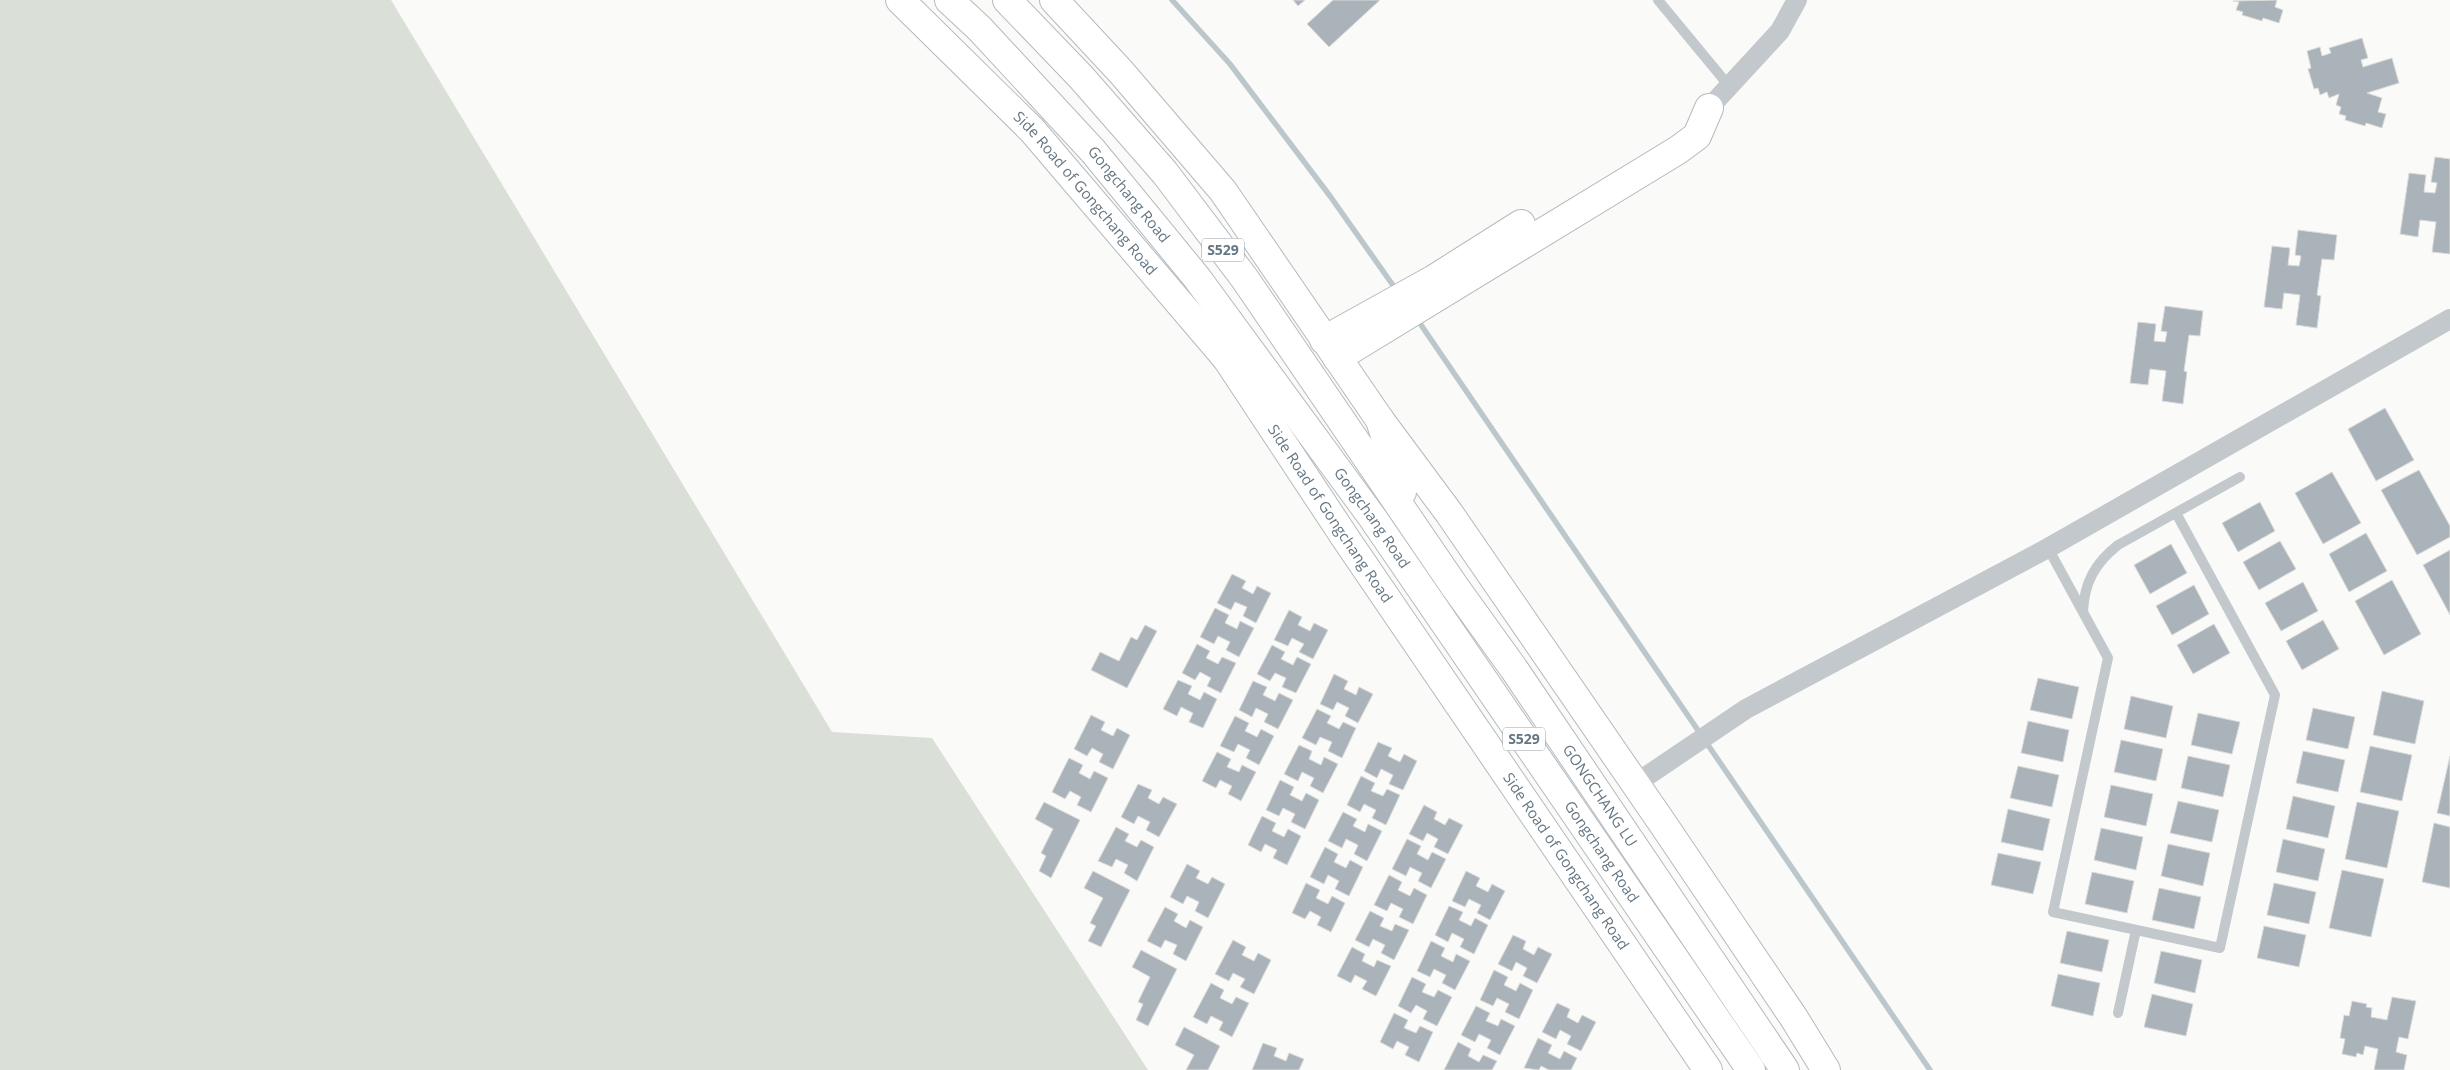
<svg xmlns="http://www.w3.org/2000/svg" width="2450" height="1070" font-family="'Open Sans',sans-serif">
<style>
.green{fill:#dadfd7}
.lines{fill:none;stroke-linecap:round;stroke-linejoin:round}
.stream{stroke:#bbc7cb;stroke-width:5.5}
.building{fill:#aab3b9;stroke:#dcdcda}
.secondary-casing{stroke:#b3babf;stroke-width:30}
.primary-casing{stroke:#b5babe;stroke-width:30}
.lane{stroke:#c3c8cc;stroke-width:10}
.street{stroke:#c3c8cc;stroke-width:20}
.secondary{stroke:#fff;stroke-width:28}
.primary{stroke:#fff;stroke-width:28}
.labels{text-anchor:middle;stroke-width:5;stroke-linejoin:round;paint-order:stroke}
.shield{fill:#fff;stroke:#939fa8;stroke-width:1}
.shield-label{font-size:14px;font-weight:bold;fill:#657683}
.street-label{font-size:15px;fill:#657683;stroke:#fff}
</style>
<rect width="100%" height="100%" fill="#fafaf8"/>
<path class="green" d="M0 0H391L832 732 932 738 1148 1070H0Z"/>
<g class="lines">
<path class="stream" d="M1172 0 1230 64 1330 196 1397 291
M1417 319 1930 1070"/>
</g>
<path class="building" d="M1293 0H1305L1298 6Z
M1333 0H1380L1329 47 1307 24Z
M2277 0 2275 7 2283 10 2279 23 2263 18 2262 21 2242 15 2243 12 2236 10 2239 2 2233 1Z
M2362 38 2368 58 2361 60 2363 67 2392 58 2399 83 2367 93 2382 98 2378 112 2386 114 2382 128 2366 123 2365 126 2345 120 2346 116 2339 114 2341 107 2336 105 2339 94 2329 98 2327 92 2320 95 2318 88 2314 89 2308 69 2311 68 2307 51 2320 47 2322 56 2331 53 2329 48Z
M2435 157 2450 159V254L2432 252 2436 222 2420 220 2418 237 2400 234 2409 173 2426 175 2424 192 2435 193 2437 183 2431 182Z
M2298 230 2337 235 2334 260 2322 259 2317 295 2321 296 2317 328 2296 325 2300 295 2284 293 2282 309 2264 307 2272 246 2290 248 2288 265 2299 266 2301 256 2295 255Z
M2165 306 2203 311 2200 336 2189 335 2184 371 2187 372 2183 404 2162 401 2166 371 2150 369 2148 385 2130 383 2138 322 2156 324 2154 341 2165 342 2167 332 2161 331Z
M2385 408 2414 460 2376 481 2348 429Z
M2419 470 2450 526V537L2417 555 2381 490Z
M2332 472 2361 523 2323 544 2295 493Z
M2260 502 2275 531 2238 552 2222 523Z
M2366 533 2387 571 2349 592 2329 554Z
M2280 541 2296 569 2259 590 2243 562Z
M2171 544 2187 573 2150 594 2134 565Z
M2450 550V615L2423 565Z
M1232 574 1246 581 1242 588 1253 594 1257 586 1271 593 1256 623 1243 616 1247 607 1235 602 1231 610 1217 603Z
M2392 580 2421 634 2384 655 2355 601Z
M2303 582 2318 611 2281 631 2265 603Z
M2194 585 2209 614 2172 635 2156 606Z
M1215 608 1229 615 1225 623 1237 629 1240 621 1254 628 1239 657 1226 650 1230 642 1218 636 1214 644 1200 637Z
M1289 610 1302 617 1298 625 1310 631 1314 623 1328 630 1313 659 1299 652 1304 644 1292 638 1288 646 1274 640Z
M2323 620 2339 649 2302 670 2286 641Z
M2214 624 2230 653 2193 674 2177 645Z
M1145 625 1157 631 1127 688 1091 670 1100 652 1119 661 1131 637 1137 640Z
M1197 644 1210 651 1206 658 1218 664 1222 657 1236 663 1221 693 1207 686 1211 678 1200 672 1195 680 1182 673Z
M1272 645 1285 652 1281 659 1293 665 1297 657 1311 664 1296 693 1282 687 1286 678 1275 673 1270 681 1257 674Z
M1334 674 1348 681 1344 689 1356 695 1359 687 1373 694 1358 723 1345 716 1349 708 1337 702 1333 710 1320 704Z
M2038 678 2079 687 2072 719 2030 710Z
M1178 680 1192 686 1188 694 1200 700 1204 692 1217 699 1203 728 1189 722 1193 713 1181 707 1177 716 1163 709Z
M1253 681 1267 687 1263 695 1275 701 1279 693 1293 700 1278 729 1264 722 1268 714 1256 708 1252 717 1239 710Z
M2382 691 2424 701 2415 744 2373 735Z
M2131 696 2173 706 2166 738 2124 729Z
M2313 708 2355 717 2348 749 2306 740Z
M1317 709 1331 716 1327 723 1339 729 1343 722 1356 728 1342 758 1328 751 1332 742 1320 737 1316 745 1302 738Z
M2198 713 2240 722 2232 754 2191 745Z
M1091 715 1105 722 1101 730 1113 736 1117 728 1130 735 1113 769 1099 762 1103 754 1092 748 1087 756 1074 749Z
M1235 716 1249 723 1245 731 1257 737 1261 729 1274 736 1259 765 1246 758 1250 750 1238 744 1234 752 1220 746Z
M2028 721 2069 730 2063 762 2021 753Z
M2121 740 2163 749 2156 781 2114 772Z
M1378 742 1392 748 1388 756 1400 762 1404 754 1417 761 1403 790 1389 784 1393 775 1381 769 1377 778 1364 771Z
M1299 745 1312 751 1309 759 1321 765 1324 757 1338 764 1323 793 1310 786 1314 778 1302 772 1298 781 1284 774Z
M2370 746 2412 755 2402 801 2360 792Z
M2303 751 2345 760 2338 792 2296 783Z
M1217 752 1231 759 1227 767 1239 772 1242 765 1256 772 1241 801 1228 794 1232 786 1220 780 1216 788 1202 781Z
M2188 756 2230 765 2223 797 2181 788Z
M2450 756V816L2437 813Z
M1069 758 1083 765 1079 773 1090 779 1094 771 1108 778 1091 812 1077 805 1081 797 1070 791 1065 799 1052 792Z
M2018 766 2059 775 2052 807 2010 798Z
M1361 776 1375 783 1371 791 1383 796 1387 789 1400 795 1386 825 1372 818 1376 810 1364 804 1360 812 1347 805Z
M1280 780 1294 787 1290 795 1302 801 1306 793 1319 800 1305 829 1291 822 1295 814 1283 808 1279 816 1266 810Z
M1138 784 1152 790 1148 798 1159 804 1163 797 1177 804 1159 837 1146 830 1150 822 1138 816 1134 824 1121 817Z
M2111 785 2153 794 2146 826 2104 817Z
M2293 796 2335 806 2328 838 2286 829Z
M2178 801 2219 810 2212 842 2170 833Z
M1044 802 1080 820 1051 878 1039 871 1046 856 1041 853 1053 829 1035 819Z
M2357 802 2399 811 2387 868 2345 859Z
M1424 805 1437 812 1434 819 1445 825 1449 818 1463 825 1448 854 1434 847 1438 839 1427 833 1423 841 1409 834Z
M2008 809 2050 819 2043 851 2001 842Z
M1343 812 1357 819 1353 826 1365 832 1368 824 1382 831 1367 861 1354 854 1358 845 1346 839 1342 848 1328 841Z
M1262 816 1276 823 1272 831 1284 837 1288 829 1301 836 1287 865 1273 858 1277 850 1265 844 1261 852 1248 845Z
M2434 823 2450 827V888L2422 882Z
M1116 827 1129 834 1125 841 1137 847 1141 840 1154 847 1137 881 1124 873 1128 865 1116 859 1112 867 1098 861Z
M2101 828 2143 837 2136 870 2094 860Z
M1407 839 1421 846 1417 854 1428 860 1432 852 1446 859 1431 888 1418 881 1422 873 1410 867 1406 876 1392 869Z
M2283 839 2325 849 2318 881 2276 872Z
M2168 844 2210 853 2203 886 2161 876Z
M1325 847 1338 854 1334 862 1346 868 1350 860 1363 867 1349 896 1335 889 1339 881 1328 875 1324 884 1310 877Z
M1998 853 2041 862 2033 894 1991 885Z
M1187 864 1200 871 1196 878 1208 884 1212 877 1225 884 1208 918 1195 911 1199 902 1187 896 1183 904 1170 897Z
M2342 870 2384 879 2371 937 2329 928Z
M1093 871 1130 890 1101 947 1088 941 1096 926 1090 923 1103 898 1084 888Z
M1466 871 1480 878 1476 886 1488 892 1492 884 1505 891 1490 920 1477 913 1481 905 1469 899 1465 907 1452 901Z
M2092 872 2134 881 2127 913 2085 904Z
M1389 875 1402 882 1398 890 1410 896 1414 888 1427 895 1413 924 1399 917 1403 909 1391 903 1387 911 1374 905Z
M1306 883 1320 890 1316 898 1328 904 1332 896 1345 903 1331 932 1317 925 1321 917 1310 911 1305 919 1292 913Z
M2274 883 2316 892 2309 924 2267 915Z
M2159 888 2201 897 2194 929 2152 920Z
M1449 906 1463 912 1459 920 1471 926 1475 918 1488 925 1474 954 1460 947 1464 939 1452 933 1448 942 1435 935Z
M1165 907 1178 914 1174 921 1186 928 1190 920 1203 927 1186 961 1173 954 1177 945 1165 940 1161 948 1147 941Z
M1370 911 1384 918 1380 926 1392 931 1395 924 1409 930 1394 960 1381 953 1385 945 1373 939 1369 947 1355 940Z
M2264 926 2306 935 2299 967 2257 958Z
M2067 931 2109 940 2102 972 2060 963Z
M1513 935 1526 941 1523 949 1534 955 1538 947 1552 954 1537 983 1523 976 1527 968 1516 962 1512 971 1498 964Z
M1233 940 1246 947 1242 955 1254 961 1258 953 1271 960 1254 994 1240 987 1245 979 1233 973 1229 981 1215 974Z
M1431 941 1445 948 1441 956 1453 962 1456 954 1470 961 1455 990 1442 983 1446 975 1434 969 1430 977 1417 971Z
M1352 947 1365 954 1362 961 1374 967 1377 960 1391 966 1376 996 1362 989 1367 981 1355 975 1351 983 1337 976Z
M1141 950 1177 969 1148 1026 1136 1020 1143 1004 1138 1002 1150 977 1132 967Z
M2161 951 2202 960 2195 993 2154 983Z
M1494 970 1508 977 1504 985 1516 991 1520 983 1533 990 1519 1019 1505 1012 1509 1004 1497 998 1493 1006 1480 1000Z
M2058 974 2100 983 2093 1016 2051 1006Z
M1412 977 1426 984 1422 992 1434 997 1438 990 1452 997 1437 1026 1423 1019 1427 1011 1416 1005 1411 1013 1398 1006Z
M1211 983 1224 990 1220 998 1232 1004 1236 997 1249 1003 1232 1037 1219 1030 1223 1022 1211 1016 1207 1024 1193 1017Z
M2152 994 2193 1004 2186 1036 2144 1027Z
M2392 997 2416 1001 2408 1039 2399 1037 2396 1052 2407 1055 2404 1070H2374L2378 1049 2365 1046 2363 1055 2357 1053 2356 1057 2342 1054 2345 1039 2340 1038 2344 1015 2349 1016 2352 1001 2367 1004 2366 1007 2372 1008 2371 1017 2387 1020Z
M1557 1003 1570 1009 1567 1017 1578 1023 1582 1015 1596 1022 1581 1051 1567 1044 1571 1036 1560 1030 1556 1039 1542 1032Z
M1476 1006 1490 1013 1486 1021 1498 1026 1501 1019 1515 1026 1500 1055 1487 1048 1491 1040 1479 1034 1475 1042 1461 1035Z
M1394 1013 1408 1020 1404 1028 1416 1033 1420 1026 1433 1032 1419 1062 1405 1055 1409 1047 1397 1041 1393 1049 1380 1042Z
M1184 1027 1220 1046 1208 1070H1186L1194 1055 1175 1045Z
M1538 1038 1552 1045 1548 1053 1560 1059 1564 1051 1577 1058 1571 1070H1549L1541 1066 1539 1070 1524 1068Z
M1458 1042 1471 1049 1468 1056 1479 1062 1483 1055 1497 1061 1492 1070H1444Z
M1263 1043 1277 1048 1274 1056 1286 1061 1289 1053 1304 1059 1299 1070H1252Z"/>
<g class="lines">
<g class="secondary-casing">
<g id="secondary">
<path id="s1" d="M900 0 1032 130 1227 359 1346 539 1708 1070"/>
<path d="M1054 0 1121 72 1223 191 1380 420 1449 513 1663 824 1794 1018 1826 1070"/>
<path d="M1324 340 1434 279 1521 224"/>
<path d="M1337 358 1678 150 1697 136 1709 108"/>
</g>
</g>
<g class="primary-casing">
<g id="primary">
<path id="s2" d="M949 0 980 29 1093 151 1197 278 1372 517 1751 1070"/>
<path id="s3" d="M1007 0 1081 77 1165 173 1245 279 1455 587 1514 669 1785 1070"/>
<path d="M1227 359 1267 390"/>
<path d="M1380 420 1402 492"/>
</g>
</g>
<path class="lane" d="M1658 0 1729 86
M2048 548 2108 658 2053 912 2220 948 2275 695 2176 513
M2083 612C2084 583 2095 563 2118 545L2240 477
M2118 1013 2136 930"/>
<path class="street" d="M1709 108 1780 31 1797 0
M1635 784 1746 709 2048 548 2450 319"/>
<use href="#secondary" class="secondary"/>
<use href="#primary" class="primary"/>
</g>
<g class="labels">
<g class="shield">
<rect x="1202" y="238.5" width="42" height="23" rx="4"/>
<rect x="1503" y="727.5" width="42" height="23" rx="4"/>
</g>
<g class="shield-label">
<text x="1223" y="255">S529</text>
<text x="1524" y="744">S529</text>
</g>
<g class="street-label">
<text dy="5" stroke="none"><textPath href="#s1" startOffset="268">Side Road of Gongchang Road</textPath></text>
<text dy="5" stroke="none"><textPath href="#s2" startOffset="265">Gongchang Road</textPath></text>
<text dy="5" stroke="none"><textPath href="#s1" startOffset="672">Side Road of Gongchang Road</textPath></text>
<text dy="5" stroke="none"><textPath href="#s2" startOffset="670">Gongchang Road</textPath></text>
<text dy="5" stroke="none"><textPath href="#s3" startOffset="994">GONGCHANG LU</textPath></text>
<text dy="5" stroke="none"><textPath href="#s2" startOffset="1075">Gongchang Road</textPath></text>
<text dy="5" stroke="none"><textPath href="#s1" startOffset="1092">Side Road of Gongchang Road</textPath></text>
</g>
</g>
</svg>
